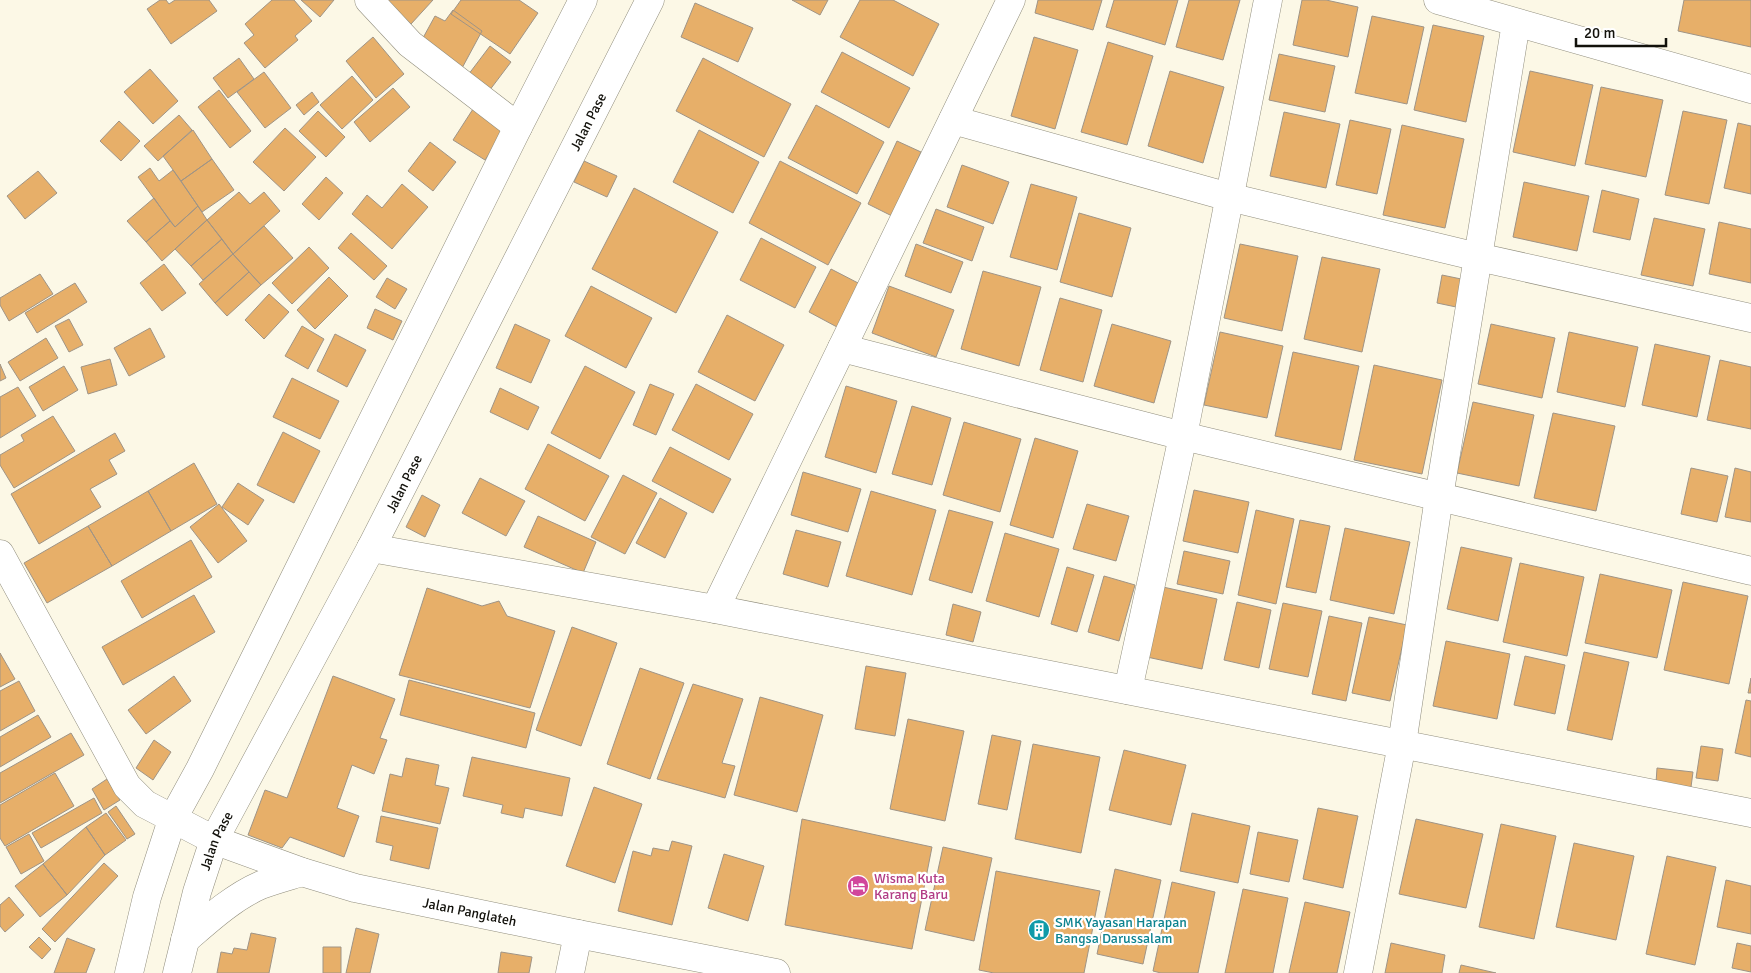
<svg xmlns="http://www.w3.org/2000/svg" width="1751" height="973" font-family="Signika,sans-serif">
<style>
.building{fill:#e7af69;stroke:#9f9486}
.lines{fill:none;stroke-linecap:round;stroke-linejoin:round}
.minor-casing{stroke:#918e7e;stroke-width:29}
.tertiary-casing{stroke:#918e7e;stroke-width:29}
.minor{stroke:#fff;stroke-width:28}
.tertiary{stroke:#fff;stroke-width:28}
.labels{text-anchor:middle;stroke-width:4.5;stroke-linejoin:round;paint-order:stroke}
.street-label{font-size:14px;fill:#12110b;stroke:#fff}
.hotel-label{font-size:14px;fill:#b23c85;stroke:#fff;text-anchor:start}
.culture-label{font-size:14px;fill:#0d838f;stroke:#fff;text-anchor:start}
</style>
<rect width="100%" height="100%" fill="#fcf8e6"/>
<path class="building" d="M160 0H166L169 4 175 0H209L217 11 171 44 147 9Z
M272 0H294L312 21 295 36 298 40 265 68 244 43 254 35 245 24Z
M301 0H334L320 17Z
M385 0H433L411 24Z
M461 0H519L538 13 510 54 451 14Z
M792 0H828L820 15Z
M860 0H893L939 24 913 76 840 37Z
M1038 0H1102L1093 30 1035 13Z
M1114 0H1178L1165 45 1106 27Z
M1189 0H1240L1223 60 1176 47Z
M1302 0H1326L1358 7 1348 57 1293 45Z
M1684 0H1751V47L1678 31Z
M695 3 753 28 738 62 681 37Z
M453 10 482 31 461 70 418 47 435 16 445 21Z
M1372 16 1424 27 1407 104 1355 93Z
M1433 25 1484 36 1466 122 1414 110Z
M373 37 404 74 376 98 346 61Z
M1034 37 1078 50 1055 129 1011 116Z
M1108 42 1153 56 1127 145 1081 132Z
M490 46 511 62 486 95 465 79Z
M842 52 910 88 889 128 821 92Z
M1279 54 1335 66 1325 112 1269 100Z
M239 58 254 79 228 98 213 78Z
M703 58 791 104 764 157 676 111Z
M150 69 178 101 153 124 124 92Z
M1170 71 1224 87 1203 163 1148 146Z
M1530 71 1593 85 1575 166 1513 152Z
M264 72 291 108 265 128 237 92Z
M352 76 373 100 342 129 320 105Z
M1601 87 1663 100 1646 177 1585 164Z
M393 88 410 107 370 142 354 122Z
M219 90 251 131 230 148 198 107Z
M312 92 319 102 304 115 296 105Z
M816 105 884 142 857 194 788 158Z
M473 109 505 130 485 160 453 140Z
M318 111 345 137 326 157 299 131Z
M1683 111 1727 120 1709 204 1665 195Z
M1284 112 1340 124 1326 188 1270 176Z
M179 115 192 130 158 161 144 146Z
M1350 120 1391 129 1377 194 1336 185Z
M119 121 140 141 121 161 100 141Z
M1738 123 1751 126V194L1724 188Z
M1402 125 1464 139 1445 228 1383 215Z
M285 128 316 157 284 191 253 162Z
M193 130 212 159 181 181 163 156Z
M699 130 759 162 733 213 673 182Z
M897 141 921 152 892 216 868 204Z
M430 142 456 162 433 191 408 171Z
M212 159 234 190 202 212 181 181Z
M584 161 617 176 607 197 574 182Z
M780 161 861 203 828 265 749 223Z
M962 165 1009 182 993 224 947 207Z
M150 168 159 181 173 170 198 206 175 227 138 177Z
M38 171 57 193 25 219 7 196Z
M326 177 343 193 319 220 302 204Z
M1524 182 1589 196 1577 251 1513 237Z
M402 184 428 207 392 249 352 214 367 195 382 208Z
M1031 184 1077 197 1057 270 1010 257Z
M634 188 718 232 676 313 592 269Z
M1602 190 1639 199 1630 240 1593 232Z
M239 192 250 204 264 192 280 211 233 254 207 220Z
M154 198 170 221 146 242 127 221Z
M198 206 207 220 162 261 146 242 170 221 175 227Z
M936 209 984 227 972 261 923 243Z
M1079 213 1131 228 1112 297 1060 282Z
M1654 218 1705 229 1693 286 1641 275Z
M207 220 222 239 191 266 175 249Z
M1719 222 1751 229V283L1709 274Z
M264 226 293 258 261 285 233 254Z
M351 233 387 266 374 280 338 248Z
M761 238 816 267 795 308 740 280Z
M222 239 233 254 203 280 191 266Z
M916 244 963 262 951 293 905 276Z
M1240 244 1298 256 1282 331 1224 318Z
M309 247 329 268 292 304 272 283Z
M233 254 249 272 215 303 199 284Z
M1322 257 1380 269 1362 352 1304 339Z
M164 264 186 293 162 311 140 283Z
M831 269 860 284 837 327 809 312Z
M983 271 1041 287 1019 366 961 349Z
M249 272 261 285 227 316 215 303Z
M40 274 53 294 9 321 0 305V298Z
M1442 275 1466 280 1461 308 1437 303Z
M329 277 348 296 315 329 297 310Z
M387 278 407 289 395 309 376 297Z
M75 283 87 302 37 333 25 313Z
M591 286 652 318 626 368 565 336Z
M889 286 954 310 936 357 872 333Z
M269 294 289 312 264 339 245 320Z
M1060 298 1102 310 1083 382 1040 370Z
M375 309 402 321 393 340 367 328Z
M727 315 784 345 755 401 698 372Z
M69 319 83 345 69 352 55 326Z
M515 324 550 340 531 383 496 368Z
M1112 324 1171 341 1154 403 1094 386Z
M1491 324 1555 338 1542 398 1478 384Z
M302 326 324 339 308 369 285 356Z
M150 328 165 357 129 376 114 348Z
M1220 332 1283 346 1267 418 1204 405Z
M1569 332 1638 347 1625 407 1557 392Z
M335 334 366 350 347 387 317 371Z
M46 338 58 358 20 381 8 362Z
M1655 344 1710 356 1697 417 1642 405Z
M1293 352 1359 366 1341 450 1275 436Z
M110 359 117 385 88 394 81 367Z
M1720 360 1751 367V429L1707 420Z
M0 364 6 378 0 381Z
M1374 365 1442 380 1422 474 1354 460Z
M64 366 78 390 43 411 29 387Z
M585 366 635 392 600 459 551 433Z
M292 378 339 401 320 439 273 417Z
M650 384 674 394 656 435 633 425Z
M696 384 753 414 729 460 672 430Z
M846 386 897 401 876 473 825 457Z
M18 387 36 416 0 438V397Z
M500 388 539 407 528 430 490 412Z
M1473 402 1534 415 1519 486 1457 473Z
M912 406 951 418 932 485 892 474Z
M1553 413 1615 426 1596 511 1534 498Z
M53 416 75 451 14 488 0 465V455L24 441 21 435Z
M964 422 1021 439 1000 512 943 495Z
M283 432 320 451 294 503 257 485Z
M115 433 125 451 109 460 117 474 90 489 101 507 39 544 11 494Z
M1035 438 1078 451 1053 538 1010 525Z
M548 444 609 476 585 521 525 489Z
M670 447 731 479 713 513 652 481Z
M194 463 217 504 171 531 148 491Z
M1691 468 1728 476 1717 522 1681 514Z
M1735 468 1751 472V522L1725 517Z
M803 472 861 489 848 532 791 515Z
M623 475 657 493 625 554 591 537Z
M480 478 525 501 506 536 462 513Z
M238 483 264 500 248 525 222 507Z
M1194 490 1249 502 1238 553 1183 541Z
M148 491 171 531 112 566 88 526Z
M871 491 936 510 912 595 846 576Z
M422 495 440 505 425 537 406 527Z
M660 498 687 513 665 558 636 543Z
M219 504 247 541 218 563 190 527Z
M1087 504 1129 516 1116 561 1073 549Z
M949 510 993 522 972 593 929 580Z
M1256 510 1294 519 1276 604 1238 595Z
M538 516 596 542 583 573 524 547Z
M1300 520 1330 526 1316 593 1286 587Z
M88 526 112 566 47 603 24 563Z
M1345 528 1410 542 1394 614 1330 600Z
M796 530 841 542 828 587 783 574Z
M1005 533 1059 549 1039 617 986 601Z
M191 540 212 577 142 618 121 581Z
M1461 547 1512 558 1498 621 1447 609Z
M1184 551 1230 561 1223 594 1177 584Z
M1520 563 1584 577 1567 656 1503 642Z
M1067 567 1094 575 1077 632 1051 624Z
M1600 574 1672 590 1657 658 1585 643Z
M1104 576 1135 585 1119 641 1088 632Z
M1683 582 1748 596 1729 684 1664 670Z
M1163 587 1217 599 1202 669 1147 657Z
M427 588 482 606 499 601 507 616 555 631 530 708 399 675Z
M194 595 215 632 123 685 102 647Z
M1237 602 1271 610 1259 668 1224 660Z
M1283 603 1322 611 1308 677 1269 669Z
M953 604 981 612 973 642 946 635Z
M1329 616 1362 623 1346 701 1312 694Z
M1369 617 1407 625 1390 701 1352 693Z
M572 627 617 643 581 746 536 730Z
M1446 641 1510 654 1497 719 1433 706Z
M1584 652 1629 662 1612 740 1567 730Z
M0 653 15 679 0 687Z
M1525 656 1565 665 1555 714 1514 705Z
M866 666 906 673 895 736 855 729Z
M640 668 684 683 650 779 607 764Z
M174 676 191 701 146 734 128 710Z
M333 676 395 699 380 738 387 740 374 774 352 765 337 808 359 816 344 857 290 837 282 848 248 835 265 790 287 798Z
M1751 678V693H1748Z
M409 680 535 713 526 748 400 715Z
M19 681 35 711 0 731V691Z
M693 684 743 699 722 763 735 766 725 798 657 779Z
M760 697 823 715 797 812 734 795Z
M1746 700 1751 701V757L1735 753Z
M38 715 51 737 0 767V737Z
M908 719 964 731 945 821 890 809Z
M71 733 84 755 0 803V773Z
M992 735 1021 741 1007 810 978 804Z
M154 740 171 752 153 780 136 768Z
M1033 744 1100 757 1081 853 1015 839Z
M1701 746 1723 749 1718 781 1696 778Z
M1124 750 1186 765 1171 825 1109 810Z
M472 757 570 778 562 816 525 808 523 818 501 813 503 805 463 796Z
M406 758 439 765 435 785 449 788 440 824 382 811 390 774 402 777Z
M1657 768 1693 772 1691 787 1656 783Z
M55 773 74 806 5 846 0 838V805Z
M107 779 120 800 104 810 92 789Z
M594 787 642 804 615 883 566 866Z
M94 798 102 813 41 848 32 833Z
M116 806 135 834 127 839 108 812Z
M1318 808 1358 816 1343 888 1303 879Z
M106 813 126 840 105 855 86 827Z
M1192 813 1250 826 1238 883 1180 871Z
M381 816 438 828 429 869 390 860 393 846 376 842Z
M802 819 932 847 912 949 785 925Z
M1416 819 1483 834 1466 908 1399 894Z
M1501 824 1556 836 1534 939 1479 927Z
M86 827 105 855 67 895 43 864Z
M1258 832 1298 840 1289 882 1250 874Z
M29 834 44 861 21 874 6 847Z
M672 841 692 846 672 925 618 911 633 851 651 856 653 848 669 851Z
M1574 843 1634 856 1616 940 1556 927Z
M943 847 992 858 974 941 925 930Z
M724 854 764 866 748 921 708 908Z
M1667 856 1716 867 1695 965 1646 954Z
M104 863 118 876 55 942 42 929Z
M43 864 67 895 40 917 15 886Z
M1115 869 1161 880 1143 964 1097 954Z
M996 871 1100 891 1084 973H994L979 970Z
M1726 880 1751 886V934L1717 927Z
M1172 882 1215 892 1198 973H1161L1153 971Z
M1243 889 1288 898 1273 973H1225Z
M9 897 24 915 5 932 0 926V905Z
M1305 902 1350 912 1337 973H1289Z
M356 928 379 934 370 973H346Z
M251 933 276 938 269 973H217L221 952 232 954 234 948 247 950Z
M39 937 51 949 42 959 29 947Z
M67 938 95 949 86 973H54Z
M1391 943 1445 955 1442 973H1385Z
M1737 943 1751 946V972L1732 968Z
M323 947H341V973H323Z
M501 952 532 957 529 973H498Z
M1461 965 1496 973H1459Z"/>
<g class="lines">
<g class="minor-casing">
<g id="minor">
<path d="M369 0 410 44 518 127"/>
<path d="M1438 0 1751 89"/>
<path d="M953 120 1229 197 1478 257 1751 318"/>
<path d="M842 348 1183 436 1751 571"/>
<path d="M371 548 715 609 1751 813"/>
<path id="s1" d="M0 554 127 786 145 804 214 840 302 872 355 888 578 934 776 973"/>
<path d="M715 609 1011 0"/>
<path d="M1128 690 1183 436 1268 0"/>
<path d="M570 973 578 934"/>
<path d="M1358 973 1402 744 1439 497 1516 23"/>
</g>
</g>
<g class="tertiary-casing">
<g id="tertiary">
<path d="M185 940C208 920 233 897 261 885 274 880 289 876 302 872"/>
<path d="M129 973 147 897 172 820 200 769 518 127 583 0"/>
<path id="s2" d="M177 973 197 892 214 840 371 548 650 0"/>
</g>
</g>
<use href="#minor" class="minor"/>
<use href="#tertiary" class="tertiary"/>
</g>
<defs>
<g id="hotel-disc" transform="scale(1.125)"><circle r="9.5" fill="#d1479c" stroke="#fff"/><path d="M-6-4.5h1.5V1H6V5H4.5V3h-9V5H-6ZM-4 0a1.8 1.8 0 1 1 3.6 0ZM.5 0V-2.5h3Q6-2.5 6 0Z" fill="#fff"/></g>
<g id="building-disc" transform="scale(1.125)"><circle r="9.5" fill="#0f9aa8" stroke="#fff"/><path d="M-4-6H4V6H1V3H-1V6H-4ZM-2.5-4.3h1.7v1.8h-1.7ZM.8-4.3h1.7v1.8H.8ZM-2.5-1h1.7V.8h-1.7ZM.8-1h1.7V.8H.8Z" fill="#fff"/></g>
</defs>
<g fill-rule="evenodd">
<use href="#hotel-disc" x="858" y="886"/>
<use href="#building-disc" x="1039" y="930"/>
</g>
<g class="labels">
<g class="street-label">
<text dy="5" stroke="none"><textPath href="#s2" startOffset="948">Jalan Pase</textPath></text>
<text dy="5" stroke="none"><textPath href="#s2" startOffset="542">Jalan Pase</textPath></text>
<text dy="5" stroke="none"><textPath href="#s2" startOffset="138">Jalan Pase</textPath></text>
<text dy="5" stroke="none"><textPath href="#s1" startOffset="634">Jalan Panglateh</textPath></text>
</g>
<g class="hotel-label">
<text x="874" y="883">Wisma Kuta<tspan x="874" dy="16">Karang Baru</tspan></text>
</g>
<g class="culture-label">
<text x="1055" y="927">SMK Yayasan Harapan<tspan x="1055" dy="16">Bangsa Darussalam</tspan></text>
</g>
</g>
<path d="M1576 38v8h90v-8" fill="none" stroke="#12110b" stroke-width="2.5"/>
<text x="1584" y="38" font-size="15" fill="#12110b" stroke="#ffffff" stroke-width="4" paint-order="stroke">20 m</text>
</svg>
